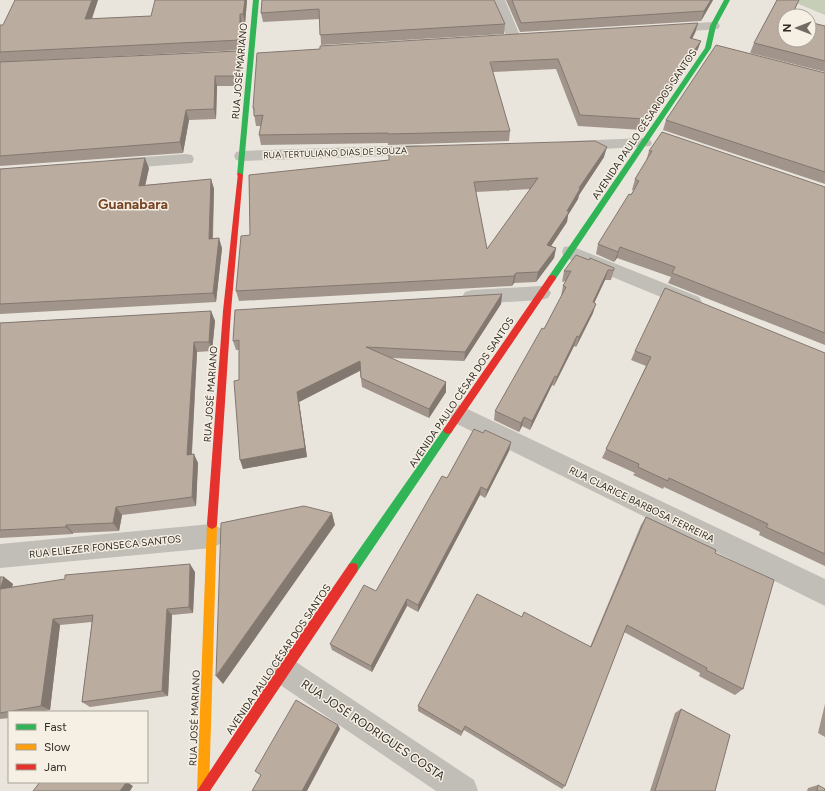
<svg xmlns="http://www.w3.org/2000/svg" width="825" height="791" font-family="Figtree,sans-serif">
<style>
.green{fill:#c7ceb8}
.lines{fill:none;stroke-linecap:round;stroke-linejoin:round}
.street{fill:#c1bdb7;fill-rule:evenodd}
.fast{fill:#30b455;fill-rule:evenodd}
.slow{fill:#ff9f0a;fill-rule:evenodd}
.jam{fill:#e5322d;fill-rule:evenodd}
.wall{fill:#a1948a;fill-rule:evenodd}
.shaded-wall{fill:#837870}
.building{fill:#bbaca0;stroke:#837870;fill-rule:evenodd}
.labels{text-anchor:middle;stroke-width:3;stroke-linejoin:round;paint-order:stroke}
.far-street-label{font-size:9px;fill:#312b26;stroke:#f6f0e4}
.street-label{font-size:10px;fill:#312b26;stroke:#f6f0e4}
.near-street-label{font-size:12px;fill:#312b26;stroke:#f6f0e4}
.district-label{font-size:14px;font-weight:bold;fill:#774527;stroke:#f6f0e4}
</style>
<rect width="100%" height="100%" fill="#e9e5dd"/>
<path class="green" d="M789 0H825V15Z"/>
<g class="lines">
<path class="street" d="M491 0H505L521 38 519 41 514 42 509 41 507 38Z
M713 22 718 23 720 26 718 29 666 33 661 32 659 29 661 26 666 25Z
M644 138 650 140 652 143 650 146 573 151 567 149 565 146 567 143 573 141Z
M419 145 425 146 427 150 425 154 419 155 242 161 236 160 234 156 236 152 242 151Z
M186 154 192 155 194 159 192 163 117 169 111 168 109 164 111 160 117 159Z
M571 246 699 297 702 302 699 307 692 309 685 307 564 257 562 252 564 247Z
M541 286 548 288 551 293 548 298 541 300 472 304 465 302 462 297 465 292 472 290Z
M459 405 825 579V606L451 421 448 414 451 407Z
M211 524 220 528 224 536 220 544 211 548 0 568V544Z
M283 656 293 660 474 780 478 791H436L273 680 269 670 273 660Z"/>
<path class="fast" d="M253 0H259L243 175 240 177 237 175Z
M724 0H730L716 26 711 48 555 280H549L548 278 549 276 705 48 710 26Z
M448 426 451 427 453 430 451 433 357 572 353 573 349 572 348 568 349 564 445 427Z"/>
<path class="slow" d="M212 519 216 521 217 524 209 791H197L207 524 208 521Z"/>
<path class="jam" d="M238 173H240L243 175 231 311 217 524 216 527 212 529 208 527 207 524 223 311Z
M552 275 555 276 556 278 555 280 451 433 448 434 445 433 443 430 445 427 549 276Z
M353 563 357 564 358 568 357 572 210 791H197L279 666 349 564Z"/>
</g>
<path class="wall" d="M98 0 92 19 151 16 247 0 245 24H242V50L0 62V25H3Z
M262 0 505 24 504 34 321 45 320 19 263 22 261 13Z
M506 0H713L701 21 520 32Z
M777 0H799L792 16H785V40H809V22L825 26V72L750 53 754 43Z
M698 23 695 33 692 39 701 41 697 51 643 130 578 126 556 69 493 72 510 131 509 141 388 145V143L261 145 259 135 261 126H256L253 108Z
M239 51 241 61 239 86H217L216 119 189 120 183 153 0 166V62Z
M825 73V184L663 130 666 120Z
M649 151 825 187V345L668 283 671 277 617 258 614 262 596 254 598 244 634 190H632L635 179 646 161Z
M604 157 579 195 578 199 568 215 567 222 551 246 556 248 554 258 536 282 514 283 512 286 239 301 236 291 250 235 249 175ZM531 189 487 249 476 192Z
M149 168 145 185 211 179 214 189 213 239 222 248 216 302 0 314V169Z
M614 270 611 280H605L594 303 593 313 576 347 574 346 554 386 552 385 530 430 522 426 519 432 494 420 495 411 544 329 562 296H561L563 286 566 281 562 282 564 271Z
M502 294 501 304 464 361 390 358 446 392 429 418 362 387 360 371 299 402 307 457 243 469 239 380V350H236L233 341Z
M211 311 215 321 212 351 197 352 192 454 198 463 196 506 122 515 119 531 73 533V534L0 538V323Z
M635 351 825 353V566L759 535 760 532 664 487 663 489 633 475 635 473 602 458 646 366 631 360Z
M483 433 511 442 509 451 485 498 480 495 418 612 407 606 372 672 332 650 330 644 376 591Z
M646 517 715 553 743 689 735 695 699 676 700 673 624 632 565 786 562 789 464 730 461 736 418 711V706L522 617 590 647 641 525Z
M195 572 193 613 172 615 168 696 90 707 82 702 92 622 60 625 50 710 41 712H9V718L0 719V577H4L13 584 12 587Z
M825 704V737L818 733Z
M681 709 715 791H650L675 713Z
M818 785 825 791H807L808 788Z"/>
<path class="shaded-wall" d="M92 0H98L88 29 85 19Z
M245 0H247L245 24 243 14Z
M711 0H713L701 21 704 11Z
M799 0 792 16H791Z
M240 14 242 24V50L240 40Z
M698 23 695 33 687 48 690 38Z
M701 41 697 51 643 130 646 119Z
M239 51 241 61 239 86 236 76Z
M215 76 217 86 216 119 214 109Z
M186 110 189 120 183 153 180 142Z
M607 147 604 157 579 195 578 199 568 215 567 222 545 255 547 245 579 188Z
M145 158 149 168 143 196 139 186Z
M211 179 214 189 212 249 209 239Z
M219 238 222 248 216 302 213 293Z
M620 247 617 258 614 262Z
M556 248 554 258 536 282 538 272Z
M608 270 605 280 590 312 593 302Z
M516 273 514 283 512 286 514 276Z
M502 294 501 304 464 361 465 352Z
M596 304 593 313 576 347 579 337Z
M211 311 215 321 212 351 209 342Z
M577 336 574 346 554 386 557 377Z
M194 342 197 352 191 464 187 455Z
M360 361 361 370 299 402 307 457 243 469 240 460 297 392Z
M555 376 552 385 530 430 532 421Z
M446 382V392L429 418V409Z
M524 417 522 426 519 432 521 423Z
M511 442 509 451 485 498 487 490Z
M194 454 198 463 196 506 192 497Z
M481 487 480 495 418 612V605Z
M116 507 122 515 119 531 113 523Z
M332 513 335 525 223 684 216 676Z
M66 525 73 533V534L66 527Z
M190 564 195 572 193 613 189 607Z
M4 577 13 584 9 596 0 589Z
M407 599V606L372 672 371 666Z
M167 609 172 615 168 696 162 691Z
M53 619 60 625 50 710 41 706Z
M338 725 340 729 307 791H302Z
M124 782H127L133 786 130 791H120Z"/>
<path class="building" d="M15 0H92L85 19 151 16 155 0H245L243 14H240V40L0 52V25H3Z
M262 0H494L505 24 320 35 319 9 261 13Z
M512 0H711L704 11 521 23Z
M777 0H799L791 16H785V40H809V22L825 26V61L754 43Z
M698 23 690 38 701 41 646 119 580 115 558 59 490 62 510 131 388 134V133L259 135 263 115 254 116V108H253L257 53 320 49V46Z
M716 45 825 73V172L666 120Z
M239 51 236 76H215L214 109 186 110 180 142 0 156V62Z
M662 132 825 187V333L672 273 675 267 620 247 618 252 598 244 629 194 631 195 639 181 635 179 652 151H649Z
M595 141 607 147 579 188 580 189 567 211 569 212 547 245 556 248 538 272 516 273 514 276 236 291 241 236 250 235 249 175 389 160V147ZM538 178 487 249 474 182Z
M145 158 139 186 211 179 209 239 219 238 213 293 0 304V169Z
M576 255 589 260 590 258 614 268V270H608L593 302 596 304 579 337 577 336 557 377 555 376 532 421 524 417 521 423 495 411 542 328 544 329 566 287 563 286 571 271H564Z
M665 288 825 353V554L766 527 768 524 669 478 668 481 638 467 639 464 606 449 651 357 635 351Z
M502 294 465 352 366 347 446 382 429 409 361 378 360 361 297 392 305 448 240 460 234 381 239 380V340L233 341 235 310Z
M211 311 209 342H194L187 455 194 454 192 497 116 507 113 523 66 525V527L0 530V323Z
M474 429 483 433 485 430 511 442 487 490 481 487 418 605 407 599 371 666 330 644 364 585 376 591 442 476 447 478Z
M304 506 332 513 216 676 221 523Z
M646 517 716 550 715 553 774 580 743 689 706 670 707 668 627 625 565 786 465 726 462 732 418 706 477 594 522 617 524 612 591 647Z
M190 564 189 607 167 609 162 691 82 702 93 615 53 619 41 706 0 713V577H4L0 589 65 579V575Z
M296 700 338 725 302 791H252L261 775 255 771Z
M681 709 730 735 715 791H655Z
M40 782H124L126 783 120 791H33Z
M818 785 825 789V791H817Z"/>
<g class="labels">
<g class="far-street-label">
<text transform="translate(335 153) rotate(-2)" y="3">RUA TERTULIANO DIAS DE SOUZA</text>
</g>
<g class="street-label">
<text transform="translate(239 71) rotate(-85)" y="4">RUA JOSÉ MARIANO</text>
<text transform="translate(644 124) rotate(-56)" y="4">AVENIDA PAULO CÉSAR DOS SANTOS</text>
<text transform="translate(461 392) rotate(-56)" y="4">AVENIDA PAULO CÉSAR DOS SANTOS</text>
<text transform="translate(210 394) rotate(-86)" y="4">RUA JOSÉ MARIANO</text>
<text transform="translate(642 504) rotate(26)" y="4">RUA CLARICE BARBOSA FERREIRA</text>
<text transform="translate(105 546) rotate(-6)" y="4">RUA ELIEZER FONSECA SANTOS</text>
<text transform="translate(278 659) rotate(-56)" y="4">AVENIDA PAULO CÉSAR DOS SANTOS</text>
<text transform="translate(194 718) rotate(-88)" y="4">RUA JOSÉ MARIANO</text>
</g>
<g class="near-street-label">
<text transform="translate(373 730) rotate(34)" y="4">RUA JOSÉ RODRIGUES COSTA</text>
</g>
<g class="district-label">
<text x="133" y="209">Guanabara</text>
</g>
</g>
<rect x="8" y="711" width="140" height="72" fill="#f6f0e4" stroke="#a7a198"/>
<rect x="16" y="724" width="20" height="6" fill="#30b455" stroke="#a7a198"/>
<text x="44" y="731" font-size="12" fill="#312b26">Fast</text>
<rect x="16" y="744" width="20" height="6" fill="#ff9f0a" stroke="#a7a198"/>
<text x="44" y="751" font-size="12" fill="#312b26">Slow</text>
<rect x="16" y="764" width="20" height="6" fill="#e5322d" stroke="#a7a198"/>
<text x="44" y="771" font-size="12" fill="#312b26">Jam</text>
<g transform="translate(797 28) rotate(270)"><circle r="19" fill="#f6f0e4" stroke="#a7a198"/>
<path d="M0-3L7 15L0 10L-7 15Z" fill="#716c66"/>
<text y="-6" font-size="11" font-weight="bold" text-anchor="middle" fill="#312b26">N</text>
</g>
</svg>
